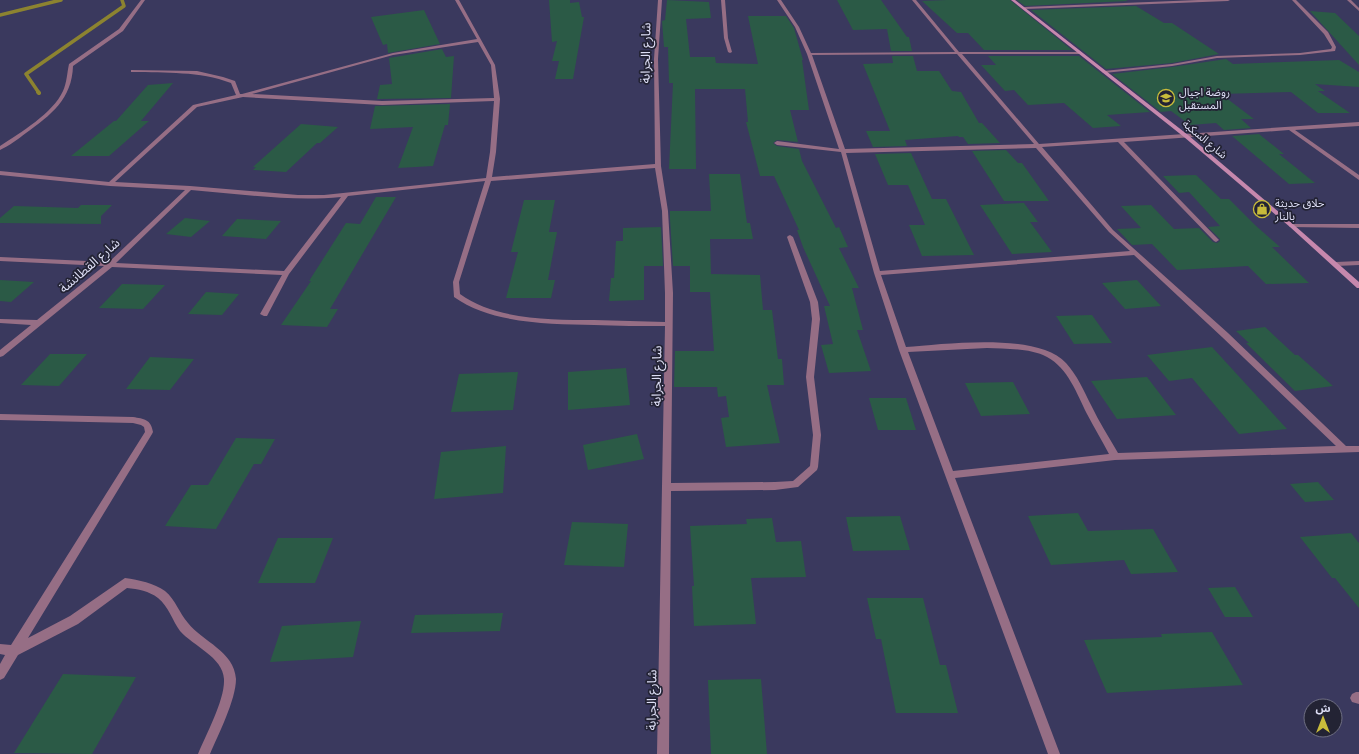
<svg xmlns="http://www.w3.org/2000/svg" width="1359" height="754" font-family="Roboto,'Noto Sans Arabic',sans-serif">
<style>
.lines{fill:none;stroke-linecap:round;stroke-linejoin:round}
.stream-far1{stroke:#8c8330;stroke-width:3.5}
.stream{stroke:#8c8330;stroke-width:4}
.building{fill:#2b5a46}
.street{fill:#966e85;fill-rule:evenodd}
.secondary{fill:#c688ad;fill-rule:evenodd}
.labels{text-anchor:middle;stroke-width:3.5;stroke-linejoin:round;paint-order:stroke}
.far-poi-label{font-size:11px;fill:#dedff6;stroke:#232334;text-anchor:start}
.far-street-label{font-size:11px;fill:#dedff6;stroke:#232334}
.street-label{font-size:13px;fill:#dedff6;stroke:#232334}
</style>
<rect width="100%" height="100%" fill="#3a395e"/>
<g class="lines">
<path class="stream-far1" d="M0 15 61 0
M39 93 26 74 124 6 122 0"/>
<path class="stream" d="M38 92 39 93"/>
</g>
<path class="building" d="M549 0H570V3L579 2 582 17H584L573 79H555L559 61H552L557 41 552 42Z
M667 0 709 2 711 18 686 19 690 57H715L716 63 758 64 748 16H786L794 28 803 60H802L809 110H790L798 142 777 140 773 143 777 146 799 149 802 161 836 228 839 227 848 247 839 248 859 288H852L863 330H857L871 371 829 373 821 345 833 344 824 306H830L803 247 797 230H799L774 176H760L746 122H748L745 89H695L696 169H669L673 83H669L668 47H664L662 21 665 20Z
M837 0H881L907 37H909L912 51H891L887 29 853 30Z
M947 0H1010L1072 50H984L968 33H957L922 1Z
M1017 0H1126L1128 1 1025 6Z
M1136 6 1164 23H1172L1219 54 1172 63 1106 69 1031 10Z
M424 10 440 44 388 53 387 44 383 45 371 17Z
M1310 11 1335 13 1359 36V65Z
M442 49 446 57 454 56 451 98 377 99 380 85 392 84 389 58Z
M892 56H913L917 71H939L952 91 961 92 979 123H982L1000 143 968 144 963 137H959L958 136 905 140 907 146 873 147 866 131H890L863 64 893 63Z
M988 56H1079L1150 112 1107 115 1121 126 1093 128 1064 103 1028 105 1014 90 1005 91 981 65H996Z
M1226 59 1233 64 1339 60 1359 72V87L1315 84 1325 91H1318L1350 113H1318L1291 92 1221 94 1254 119H1241L1251 128 1224 130 1216 123 1190 125 1171 111 1161 112 1112 74 1172 67Z
M173 83 141 121H149L109 156H71L114 121H116L148 85Z
M450 104 448 125H445L433 166 398 168 413 127 370 129 375 106Z
M301 124 338 127 320 143H317L286 172 253 170 256 167H253Z
M1259 134 1284 154H1279L1315 183 1289 184 1232 136Z
M1006 150 1018 163H1022L1049 201H1004L972 151Z
M911 153 932 199H946L974 255 922 256 909 225H925L908 185H888L875 154Z
M709 174H740L747 223H750L753 239H710L711 274 760 275 763 310H772L778 359H782L784 385H767L780 443 726 447 721 418 729 417 726 396 718 397 717 387H674L675 351H714L710 292H690V266H673L670 219V211H711Z
M1196 175 1221 199H1229L1255 225 1280 247H1272L1309 283 1266 284 1248 266 1177 270 1152 244 1132 245 1117 229 1141 228 1121 206 1151 205 1174 229 1199 228 1213 242 1217 243 1220 241V239L1208 227 1220 226 1189 192 1179 193 1163 176Z
M376 197H396L330 309H338L327 327 281 325 311 281H309L346 223 360 224Z
M524 200H555L549 232H557L548 280H555L551 298H506L518 252H511Z
M1024 203 1038 222H1030L1052 252 1012 254 980 205Z
M81 205H112L101 216V224L0 223V218L14 206 78 208Z
M185 218 210 221 191 237 166 234Z
M237 219 281 221 266 239 222 236Z
M661 227 663 266H644V300L609 301 611 278H614L616 241H623V228Z
M0 280 34 282 11 302 0 301Z
M1137 280 1161 306 1125 309 1102 283Z
M122 284 165 285 143 309 99 308Z
M206 292 239 294 222 315 188 314Z
M1092 315 1112 343 1074 344 1056 316Z
M1265 327 1295 355H1298L1333 386 1295 391 1246 343H1249L1236 331Z
M1212 347 1287 429 1239 434 1192 378 1169 381 1147 355Z
M50 354H87L59 386 21 385Z
M150 357 194 359 170 390 126 389Z
M626 368 630 405 568 410V372Z
M518 372 513 410 451 412 459 374Z
M1147 377 1176 415 1117 419 1091 381Z
M1013 382 1030 414 981 416 965 383Z
M869 398H906L916 430H878Z
M637 434 644 459 588 470 583 445Z
M236 438 275 439 261 464H254L216 529 165 526 191 485H208Z
M506 446 503 493 434 499 441 452Z
M1318 482 1334 500 1305 502 1290 484Z
M1078 513 1088 531 1153 529 1178 572 1131 574 1124 560 1051 565 1028 516Z
M900 516 910 550 853 551 846 517Z
M772 518 776 542 801 541 806 577 751 578 756 624 694 626 692 586H694L690 526 747 524 746 519Z
M572 522 628 524 624 567 564 565Z
M1351 533 1359 543V608L1335 578H1332L1300 537Z
M278 538H333L315 583H258Z
M1235 587 1253 617H1225L1208 588Z
M867 598H923L940 665H946L958 713H896L881 639H876Z
M503 613 500 631 411 633 415 615Z
M361 621 353 657 270 662 282 626Z
M1212 632 1243 685 1107 693 1084 640 1162 637 1161 634Z
M63 674 136 677 92 754 14 753Z
M761 679 767 754H711L708 680Z"/>
<g class="lines">
<path class="street" d="M141 0H145L123 31 73 66C72 99 51 115 26 133 18 139 9 146 0 150V146C20 133 53 113 63 91 67 82 67 73 69 64L119 29Z
M455 0H459L495 65 500 99 496 152 492 177 655 164 654 59 658 0H662L658 59 661 166 668 211 673 293 671 483 775 482 793 481 810 466 813 435 806 377 812 319 810 302 787 237 788 236 790 235 793 237 818 302 820 319 814 377 821 435 818 467 817 470 798 487 775 490 671 491 669 754H657L665 326C641 326 618 326 594 325 549 324 492 324 454 297L453 282 485 181 348 196 289 274 267 316H264L260 314 282 275 112 267 3 356 0 357V350L31 325 0 323V319L37 320 104 266 0 261V257L109 262 185 190 110 186 0 175V171L109 182 193 105 236 95 231 83C199 71 166 73 133 72H131V70L197 71 223 77 235 81 240 94H242L393 53 477 39ZM478 42 491 65 494 98 382 101 252 94 393 55ZM243 97 382 105 494 101 490 152 486 178 324 195H298L190 186 115 182 197 107ZM655 168 662 211 665 293V322C641 321 618 321 594 320 551 320 496 320 460 294L459 282 491 181ZM191 190C241 194 292 202 341 197L284 271 116 263Z
M721 0H725L728 38 732 52 730 53 728 52 724 38Z
M777 0H781L799 27 811 53 955 52 912 0H916L959 52H1081V54H962L1039 144 1359 122V126L1295 130 1359 175V180L1289 130 1124 142 1218 239 1219 240 1216 242 1214 241 1118 142 1042 147 1113 230 1228 333 1346 446H1359V452L1115 460 955 478 1060 754H1048L899 350 874 273 841 152 777 145 774 143 777 141 839 149 807 54 795 27ZM957 54 1034 144 845 149 812 55ZM1036 148 1109 232 1130 251 880 271 846 153ZM1134 255 1222 337 1336 446 1118 453C1109 437 1099 422 1091 405 1084 391 1077 375 1066 363 1037 332 946 344 906 347L881 275ZM987 348C1006 349 1030 348 1047 357 1068 368 1077 394 1087 414 1094 427 1102 441 1109 454L953 471 908 352Z
M1198 0H1230L1228 1 1025 9 1023 8 1025 7Z
M1292 0H1296L1328 32 1336 47 1335 51 1300 55 1217 58 1172 66 1104 73 1102 72 1104 71 1172 64 1217 56 1300 53 1331 49 1332 47 1324 34Z
M1347 0H1351L1359 8V11Z
M1292 224H1359V228L1290 227 1289 226Z
M1359 261V265L1336 266 1333 264 1336 262Z
M0 414 133 417C144 419 151 419 153 432L152 434 28 638 70 616 125 578C139 580 154 583 165 591 176 600 179 613 188 623 203 642 234 651 236 679 236 700 218 735 210 754H198C206 734 225 700 224 679 223 657 193 646 180 631 172 620 169 607 158 598 149 591 138 589 127 588L78 624 18 655 4 678 0 680V664L5 655 0 654V644L11 645 145 432 144 427 141 425 133 423 0 420Z
M1356 692H1359V704L1352 702 1350 698 1352 694Z"/>
<path class="secondary" d="M1011 0H1015L1188 135 1294 225 1359 282V288H1357L1290 227 1184 137Z"/>
</g>
<defs>
<g id="school-ring" transform="scale(0.9)"><circle r="9.5" fill="#232334" stroke="#c8bb3b" stroke-width="1.5"/><path d="M0-5L7-2L0 1L-7-2ZM-4 1L0 2.5L4 1V4Q0 6-4 4Z" fill="#c8bb3b"/></g>
<g id="shop-ring" transform="scale(0.9)"><circle r="9.5" fill="#232334" stroke="#c8bb3b" stroke-width="1.5"/><path d="M-5-2.5h2.3a2.7 3.5 0 0 1 5.4 0H5L5.5 6h-11ZM-1.5-2.5h3a1.5 2.3 0 0 0-3 0Z" fill="#c8bb3b"/></g>
</defs>
<g fill-rule="evenodd">
<use href="#school-ring" x="1166" y="98"/>
<use href="#shop-ring" x="1262" y="209"/>
</g>
<g class="labels">
<g class="far-poi-label">
<text x="1179" y="96">روضة اجيال<tspan x="1179" dy="13">المستقبل</tspan></text>
<text x="1275" y="207">حلاق حديثة<tspan x="1275" dy="13">بالنار</tspan></text>
</g>
<g class="far-street-label">
<text transform="translate(1205 139) rotate(40)" y="4">شارع السكبة</text>
</g>
<g class="street-label">
<text transform="translate(645 53) rotate(-89)" y="5">شارع الجرابة</text>
<text transform="translate(89 265) rotate(-41)" y="5">شارع القطانشة</text>
<text transform="translate(656 376) rotate(-89)" y="5">شارع الجرابة</text>
<text transform="translate(651 700) rotate(-89)" y="5">شارع الجرابة</text>
</g>
</g>
<g transform="translate(1323 718)"><circle r="19" fill="#232334" stroke="#6e6e82"/>
<path d="M0-3L7 15L0 10L-7 15Z" fill="#c8bb3b"/>
<text y="-6" font-size="11" font-weight="bold" text-anchor="middle" fill="#dedff6">ش</text>
</g>
</svg>
